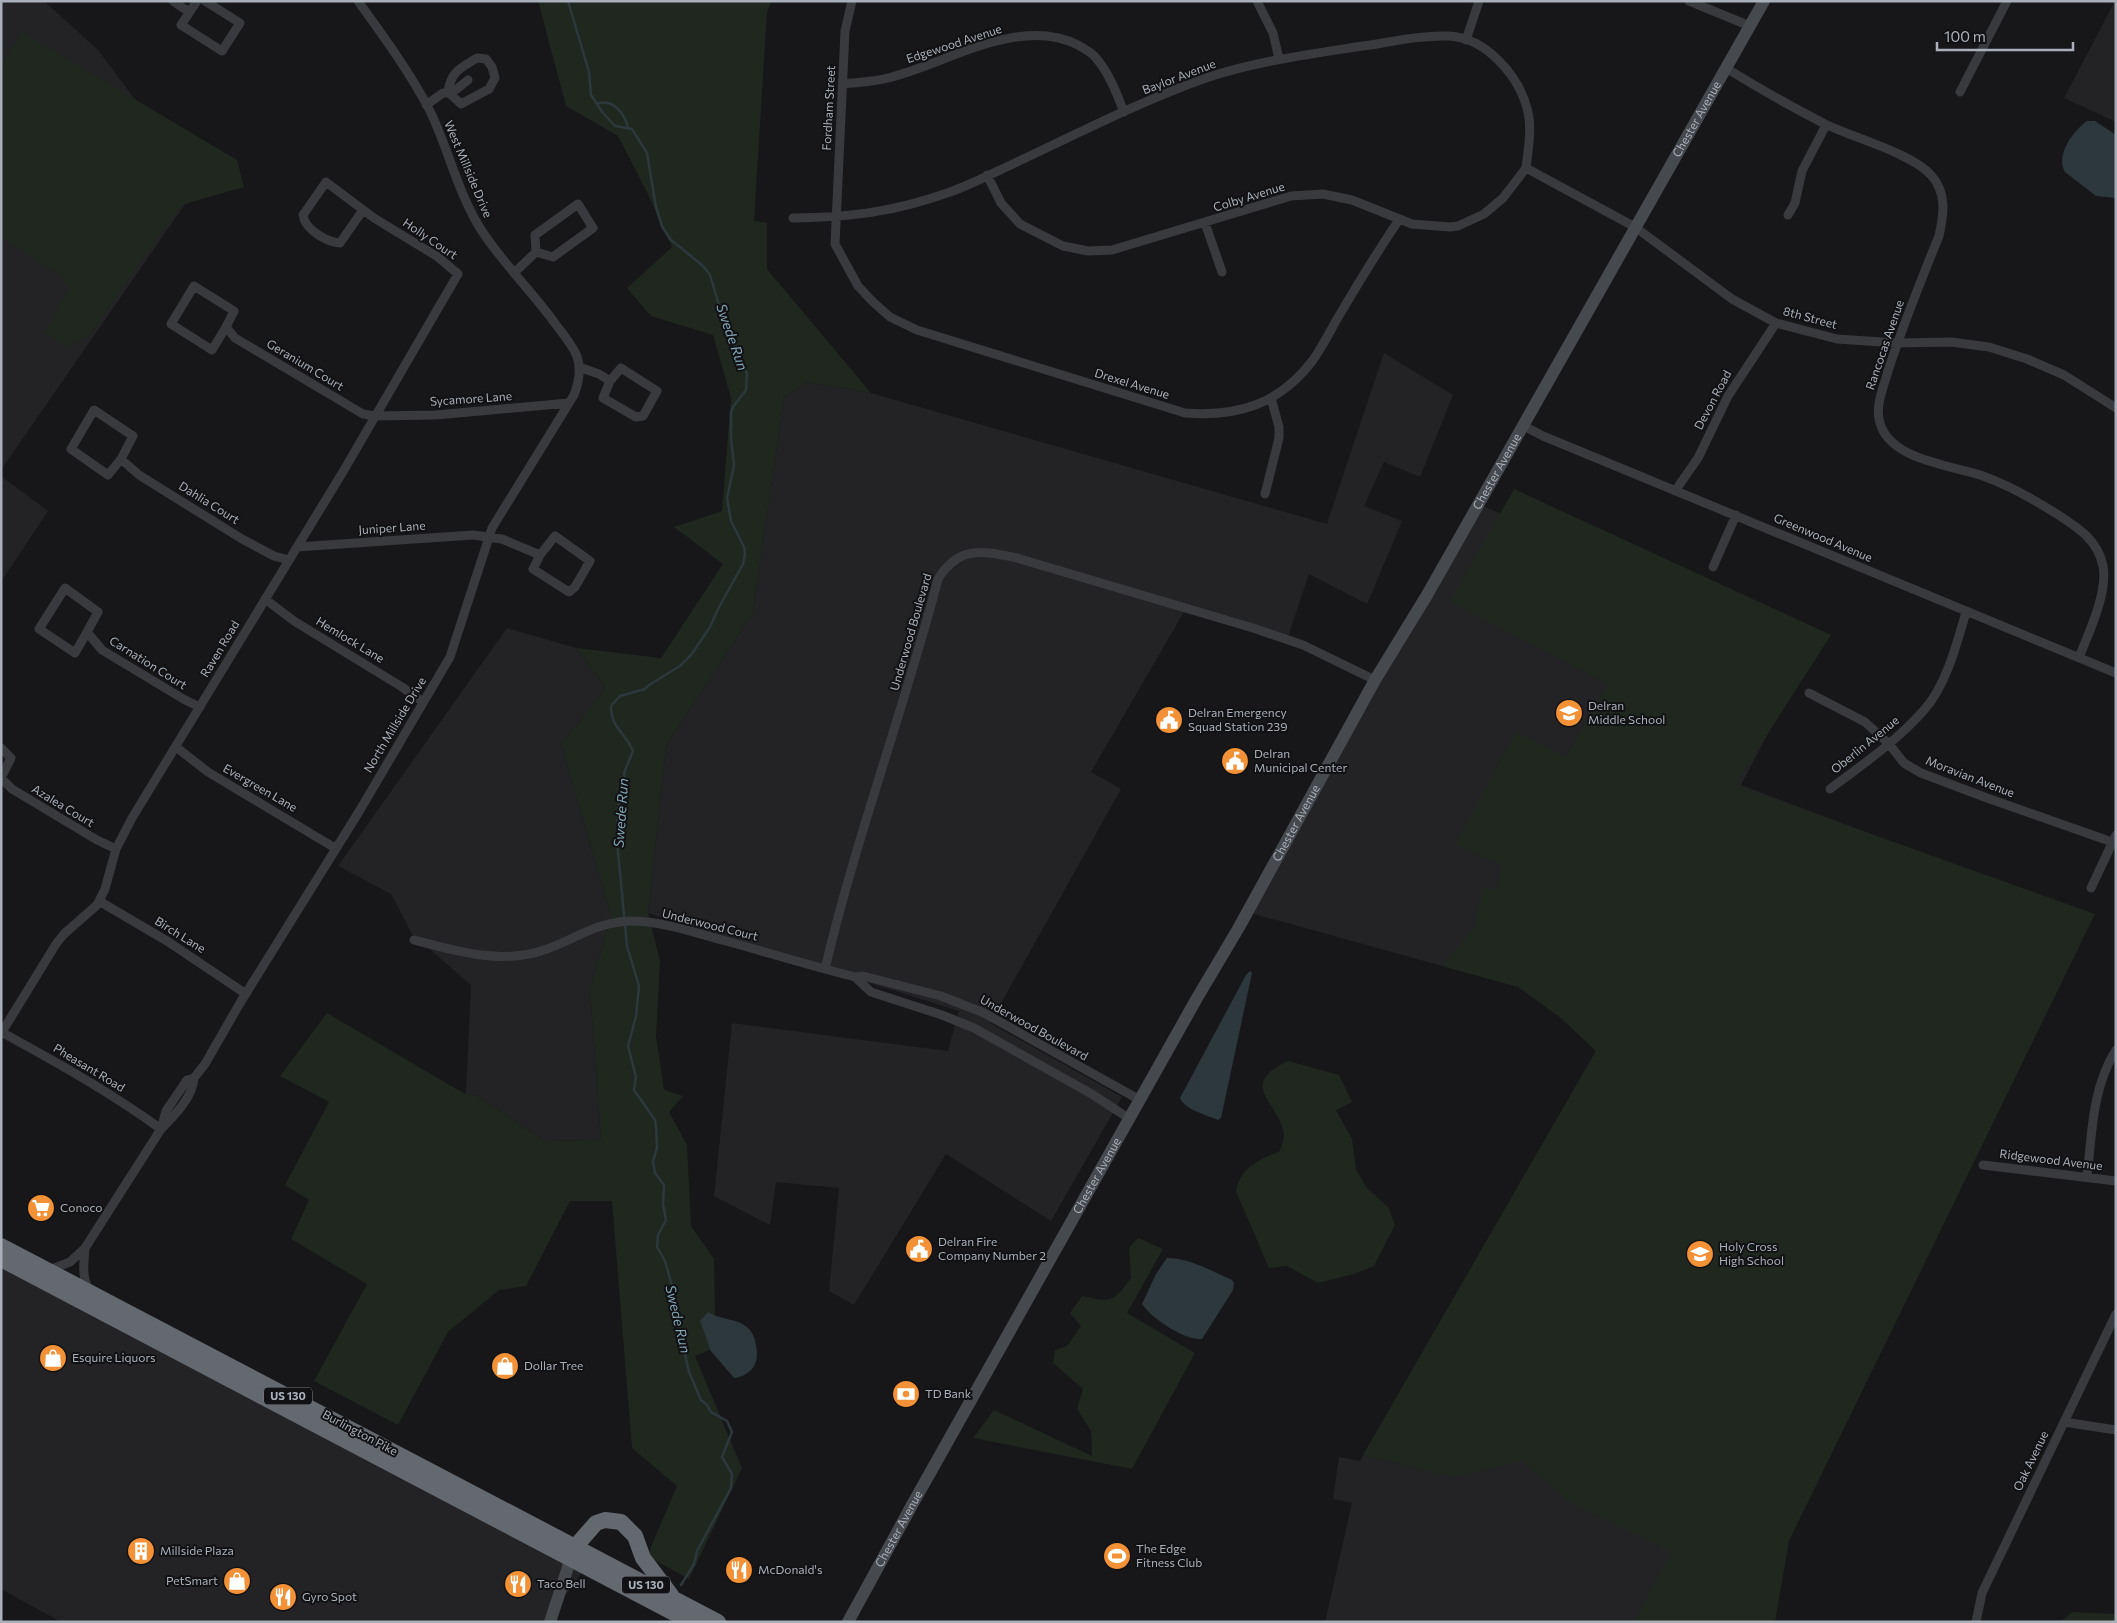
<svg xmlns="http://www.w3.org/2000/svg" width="2117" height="1623" font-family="Commissioner,sans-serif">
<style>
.built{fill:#232326}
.green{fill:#1f271f}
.water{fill:#2d383d}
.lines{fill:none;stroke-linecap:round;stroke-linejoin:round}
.stream{stroke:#2d383d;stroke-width:2.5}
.street{stroke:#383a3e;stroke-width:9}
.secondary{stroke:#46494e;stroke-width:12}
.highway{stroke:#64696f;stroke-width:16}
.labels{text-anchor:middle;stroke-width:4;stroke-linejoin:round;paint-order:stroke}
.shield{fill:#121214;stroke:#7c8188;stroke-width:1}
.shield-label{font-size:11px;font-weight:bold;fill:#a9b0b9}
.street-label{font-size:12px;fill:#a9b0b9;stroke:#121214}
.poi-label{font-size:12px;fill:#a9b0b9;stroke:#121214;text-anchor:start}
.water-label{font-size:14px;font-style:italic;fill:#80a5b4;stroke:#121214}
</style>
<rect width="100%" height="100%" fill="#171719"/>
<path class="built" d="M1 1H44L98 50 146 114 219 155 1 470Z
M2115 1H2116V122L2064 98Z
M1384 353 1453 395 1420 477 1384 462 1364 506 1402 521 1367 604 1309 574 1287 640 1185 610 1091 772 1121 789 990 1023 1122 1097 1051 1221 946 1154 854 1305 829 1291 839 1188 776 1182 770 1225 714 1196 732 1023 948 1051 959 1011 648 913 666 746 753 612 784 397 807 382 871 393 1327 524Z
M1 476 48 511 1 582Z
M1477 504 1816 642 1741 785 2093 917 2047 996 1778 1554 1770 1622H1325L1352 1503 1333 1499 1339 1457 1360 1461 1596 1051 1561 1018 1518 987 1247 912Z
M507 628 576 648 606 688 561 744 611 916 590 989 601 1140 546 1141 477 1096 466 1094 471 985 412 934 391 894 338 866Z
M1 1259 586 1567 546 1622H61L1 1589Z"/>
<path class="green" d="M538 1H772L767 12 754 221 767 223V269L871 393 807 382 784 397 753 612 666 746 648 913 660 961 656 1036 664 1090 683 1096 669 1112 687 1145 691 1226 714 1259 715 1316 750 1330 738 1378 710 1350 695 1356 742 1468 689 1579 649 1557 650 1549 677 1486 632 1448 612 1201H570L526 1286 499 1290 448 1332 398 1425 314 1381 367 1284 291 1239 309 1200 285 1185 329 1102 280 1076 327 1013 465 1094 477 1096 546 1141 601 1140 590 989 611 916 561 744 606 688 576 648 661 658 723 564 674 527 722 511 731 398 713 335 651 316 627 288 672 247 649 196 618 136 566 106Z
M22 32 237 160 244 187 181 205 88 336 66 346 44 333 69 289 60 275 1 237V66Z
M1514 489 1831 635 1735 785 2095 914 1789 1541 1775 1622H1634L1671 1552 1571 1503 1522 1461 1453 1477 1363 1455 1596 1051 1561 1018 1518 987 1442 966 1475 926 1482 888 1497 890 1502 865 1455 845 1516 732 1566 757 1608 684 1450 602Z
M1288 1061 1339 1075 1352 1102 1336 1110 1352 1139 1356 1169 1366 1187 1389 1208 1395 1225 1374 1266 1354 1274 1318 1283 1287 1266 1269 1268 1236 1191C1241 1166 1259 1160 1280 1151 1281 1146 1284 1140 1284 1135 1281 1104 1235 1085 1288 1061Z
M1138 1238 1163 1249 1127 1313 1195 1353 1132 1469 973 1438 994 1410 1092 1456 1091 1431 1077 1409 1083 1389 1053 1363 1055 1350 1067 1346 1081 1326 1070 1313 1082 1296C1112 1303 1113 1302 1131 1278L1129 1248Z
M2072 1612 2116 1614V1622H2060Z"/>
<path class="water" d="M2087 121H2095L2116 135 2115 198 2096 196 2065 172C2055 156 2073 131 2087 121Z
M1250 971 1252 973 1221 1118 1218 1120C1207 1115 1185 1110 1180 1098L1246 975Z
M1167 1258C1190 1258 1211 1271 1232 1280L1234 1283 1233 1290 1202 1339C1185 1341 1151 1318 1142 1304L1156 1274Z
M708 1312C726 1323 752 1316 756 1345 757 1351 758 1358 755 1364 753 1371 741 1378 734 1378L711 1351 700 1321Z"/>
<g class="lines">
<path class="stream" d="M568 1 589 72 591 95 603 113 615 126 632 129 647 153 656 207 662 226 670 239 703 266 710 275 718 302 747 374 746 390 733 407 731 413V438L734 466 727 498 731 521 744 547 745 554 743 564 718 609 710 627 691 655 680 666 649 685 645 689 620 696 611 706C611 728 625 732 633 751L624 773 625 784 618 809 617 841 627 946 639 986 636 1016 628 1046 636 1077 634 1090 655 1120 656 1126 657 1147 653 1162 655 1173 664 1185 663 1204 666 1220 658 1235 657 1247 665 1261 674 1293 676 1315 689 1372 701 1400 707 1405 711 1412 727 1421 732 1432 722 1457 732 1474 731 1488 697 1551 694 1564 681 1585
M596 103C600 103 605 102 608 103 619 106 626 118 628 128"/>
<path class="street" d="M173 1 189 12
M197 1 181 25 222 51 240 23 205 1
M852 1 845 31 835 244 858 286 873 302 890 317 917 330 1185 413C1238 417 1280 404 1313 360 1323 346 1331 329 1340 314 1359 282 1378 250 1399 220
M1257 1 1273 33 1279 59
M1689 1 1750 26
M1466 40 1479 1
M477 58 486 59 492 67 495 78 489 89 461 104 448 92C451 71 461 68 477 58Z
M1726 68C1758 88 1792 107 1825 124 1854 138 1911 153 1931 175 1947 193 1944 214 1939 236 1921 280 1903 325 1888 371 1884 386 1876 403 1879 419 1886 460 1951 465 1983 476 2011 486 2035 500 2060 516 2080 529 2098 541 2103 566 2108 592 2089 633 2079 657
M843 84C858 82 874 82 888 78 946 64 1019 15 1078 45 1084 49 1092 52 1096 58 1109 73 1117 94 1124 112
M1960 92 2007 1
M426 105 443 93 453 92 468 80
M1526 168 1635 227 1732 299 1776 323 1837 339 1897 343 1951 342 1989 347 2027 359 2064 375 2116 408
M987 175 1001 203 1020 224 1063 246 1088 251 1112 250 1291 196 1323 194 1352 200 1412 224 1450 227 1458 226 1484 214 1503 198 1526 168
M1788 215 1795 203 1802 171 1826 125
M793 218C852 217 894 212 950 192 973 184 995 172 1017 162 1079 133 1141 101 1206 78 1257 61 1311 54 1363 46 1391 42 1420 35 1449 36 1487 38 1520 77 1528 112 1532 130 1528 150 1526 168
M1205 223 1222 272
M514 273 536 252 553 257 593 228 578 204 535 235 536 252
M226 327 212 350 171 324 194 286 234 311 226 327 235 338 363 414 375 416 436 415 569 403
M579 367 599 374 610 381
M621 368 657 391 643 416 636 417 603 398 610 381Z
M94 410 133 436 121 459 108 475 71 449Z
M1522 425 1543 436 2116 673
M121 459 139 475 242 539 274 556 289 560
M1675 491 1698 458 1728 396 1776 323
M1265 494 1279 438V427L1271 398
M555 536 590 561 575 587 569 592 533 569 540 555Z
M297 547 473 535 502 539 540 555
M1713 567 1736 515
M265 599 294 621 402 687 423 702
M87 632 75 653 39 629 65 588 98 612 87 632 102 650 185 700 200 707
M1809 693 1865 722 1889 744 1904 763 1921 773 1987 798 2112 842
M176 747 208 772 335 848
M1 748 11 758 1 778 12 789 97 840 116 849
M1830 789C1862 765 1897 741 1924 710 1946 686 1957 643 1966 612
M2091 888 2116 835
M99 901 167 941 246 994
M414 940C456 951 501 965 544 950 577 939 596 921 634 921 665 922 696 933 726 941 769 953 812 966 855 977L863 976 941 996 984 1013 1140 1100
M825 969C856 837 904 710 938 579 959 545 983 551 1017 558L1253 628 1303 645 1375 680
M855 977 871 992 942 1015 974 1028 1090 1093 1130 1119
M1 1032C56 1062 110 1092 161 1129
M2 1032 56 944 64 934 97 905 105 889 116 849 132 818 344 470 458 274 438 257 374 218 326 182 303 215C305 230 327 242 340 243L363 210
M161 1129 166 1111 187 1080 194 1078 205 1064 240 1003 360 810 450 657 492 528 574 395C579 382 582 368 576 354 571 344 564 335 557 326 533 292 502 263 480 228 457 191 448 147 429 109 409 71 383 36 358 1
M1983 1165 2116 1181
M2087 1177C2092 1133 2092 1088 2116 1050
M85 1248C84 1263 81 1278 90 1291
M49 1270 70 1262 85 1248 161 1129C174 1116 193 1097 194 1078
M2064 1422 2116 1430
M1976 1622 1982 1593 2116 1314"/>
<g class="secondary">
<path d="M550 1622 573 1552"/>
<path id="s1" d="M848 1622 912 1505 1197 998 1238 929 1375 680 1427 595 1764 1"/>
</g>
<path class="highway" d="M1 1246 718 1622
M1 1259 691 1622
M575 1547 596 1523 605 1520 621 1522 635 1536 643 1558 671 1595"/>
</g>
<defs>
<g id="school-disc" transform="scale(1.4375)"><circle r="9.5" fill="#f29135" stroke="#121214"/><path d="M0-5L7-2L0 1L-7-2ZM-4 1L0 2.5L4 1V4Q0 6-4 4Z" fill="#fff"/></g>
<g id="civic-disc" transform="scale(1.4375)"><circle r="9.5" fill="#f29135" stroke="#121214"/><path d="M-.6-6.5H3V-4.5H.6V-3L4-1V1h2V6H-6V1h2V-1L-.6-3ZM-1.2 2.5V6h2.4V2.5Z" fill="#fff"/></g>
<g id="supermarket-disc" transform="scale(1.4375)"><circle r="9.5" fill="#f29135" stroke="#121214"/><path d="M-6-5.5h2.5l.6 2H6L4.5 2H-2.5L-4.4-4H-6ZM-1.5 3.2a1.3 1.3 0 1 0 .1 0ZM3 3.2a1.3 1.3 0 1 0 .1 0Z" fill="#fff"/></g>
<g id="shop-disc" transform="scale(1.4375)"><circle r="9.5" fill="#f29135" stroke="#121214"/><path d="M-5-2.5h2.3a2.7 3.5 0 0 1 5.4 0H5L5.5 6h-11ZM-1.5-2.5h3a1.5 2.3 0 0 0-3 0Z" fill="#fff"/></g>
<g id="bank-disc" transform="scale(1.4375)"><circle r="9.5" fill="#f29135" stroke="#121214"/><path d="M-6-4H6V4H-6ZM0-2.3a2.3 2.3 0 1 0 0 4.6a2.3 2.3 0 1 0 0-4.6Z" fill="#fff"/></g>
<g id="building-disc" transform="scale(1.4375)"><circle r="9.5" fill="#f29135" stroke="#121214"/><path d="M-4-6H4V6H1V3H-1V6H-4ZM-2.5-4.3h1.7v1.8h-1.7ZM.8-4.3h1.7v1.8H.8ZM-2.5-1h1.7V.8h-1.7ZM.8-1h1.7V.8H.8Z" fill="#fff"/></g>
<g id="stadium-disc" transform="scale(1.4375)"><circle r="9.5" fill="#f29135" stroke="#121214"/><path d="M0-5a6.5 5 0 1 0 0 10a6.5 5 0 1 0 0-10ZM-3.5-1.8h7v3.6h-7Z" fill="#fff"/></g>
<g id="restaurant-disc" transform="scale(1.4375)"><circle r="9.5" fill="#f29135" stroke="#121214"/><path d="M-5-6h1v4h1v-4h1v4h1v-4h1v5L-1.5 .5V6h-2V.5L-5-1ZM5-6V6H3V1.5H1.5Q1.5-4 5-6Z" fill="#fff"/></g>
</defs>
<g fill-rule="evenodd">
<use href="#school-disc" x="1569" y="713"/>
<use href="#civic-disc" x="1169" y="720"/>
<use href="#civic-disc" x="1235" y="761"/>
<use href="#supermarket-disc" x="41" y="1208"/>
<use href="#civic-disc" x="919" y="1249"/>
<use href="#school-disc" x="1700" y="1254"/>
<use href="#shop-disc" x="53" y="1358"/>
<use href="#shop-disc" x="505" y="1366"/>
<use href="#bank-disc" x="906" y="1394"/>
<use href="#building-disc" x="141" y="1551"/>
<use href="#stadium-disc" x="1117" y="1556"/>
<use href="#restaurant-disc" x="739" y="1570"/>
<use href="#shop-disc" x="237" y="1581"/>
<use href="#restaurant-disc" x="518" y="1584"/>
<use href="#restaurant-disc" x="283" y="1597"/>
</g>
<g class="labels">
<g class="shield">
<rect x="264" y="1387.5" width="48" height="17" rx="4"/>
<rect x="622" y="1576.5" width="48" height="17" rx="4"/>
</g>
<g class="shield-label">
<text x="288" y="1400">US 130</text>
<text x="646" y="1589">US 130</text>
</g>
<g class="street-label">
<text transform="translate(954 44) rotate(-18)" y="4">Edgewood Avenue</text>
<text transform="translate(1179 77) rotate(-21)" y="4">Baylor Avenue</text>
<text transform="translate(829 108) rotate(-87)" y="4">Fordham Street</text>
<text dy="4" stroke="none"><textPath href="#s1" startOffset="1726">Chester Avenue</textPath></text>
<text transform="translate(468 169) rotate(67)" y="4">West Millside Drive</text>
<text transform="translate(1249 197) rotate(-17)" y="4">Colby Avenue</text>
<text transform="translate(430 239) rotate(34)" y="4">Holly Court</text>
<text transform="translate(1810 318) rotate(15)" y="4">8th Street</text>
<text transform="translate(1885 345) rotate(-71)" y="4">Rancocas Avenue</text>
<text transform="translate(305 365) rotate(31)" y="4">Geranium Court</text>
<text transform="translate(1132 384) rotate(17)" y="4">Drexel Avenue</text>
<text transform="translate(471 399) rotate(-4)" y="4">Sycamore Lane</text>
<text transform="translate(1713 400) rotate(-62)" y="4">Devon Road</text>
<text dy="4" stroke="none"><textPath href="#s1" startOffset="1321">Chester Avenue</textPath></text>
<text transform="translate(209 503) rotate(32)" y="4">Dahlia Court</text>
<text transform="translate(392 528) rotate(-4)" y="4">Juniper Lane</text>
<text transform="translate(1823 538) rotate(23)" y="4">Greenwood Avenue</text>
<text transform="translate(911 632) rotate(-74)" y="4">Underwood Boulevard</text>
<text transform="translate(350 640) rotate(31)" y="4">Hemlock Lane</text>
<text transform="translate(220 649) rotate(-59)" y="4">Raven Road</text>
<text transform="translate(148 663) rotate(32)" y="4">Carnation Court</text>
<text transform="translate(395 725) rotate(-59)" y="4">North Millside Drive</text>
<text transform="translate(1865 745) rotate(-39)" y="4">Oberlin Avenue</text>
<text transform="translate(1970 777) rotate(21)" y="4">Moravian Avenue</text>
<text transform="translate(260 788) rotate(30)" y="4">Evergreen Lane</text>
<text transform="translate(63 806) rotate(31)" y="4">Azalea Court</text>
<text dy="4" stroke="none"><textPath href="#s1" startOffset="916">Chester Avenue</textPath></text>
<text transform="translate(710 925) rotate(14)" y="4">Underwood Court</text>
<text transform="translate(180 935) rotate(32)" y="4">Birch Lane</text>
<text transform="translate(1034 1028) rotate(29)" y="4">Underwood Boulevard</text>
<text transform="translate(89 1068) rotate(31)" y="4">Pheasant Road</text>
<text transform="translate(2051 1160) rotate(7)" y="4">Ridgewood Avenue</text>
<text dy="4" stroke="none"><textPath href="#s1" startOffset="511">Chester Avenue</textPath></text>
<text transform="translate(360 1433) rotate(28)" y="4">Burlington Pike</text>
<text transform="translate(2031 1461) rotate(-64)" y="4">Oak Avenue</text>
<text dy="4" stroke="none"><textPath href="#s1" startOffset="106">Chester Avenue</textPath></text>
</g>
<g class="poi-label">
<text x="1588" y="710">Delran<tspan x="1588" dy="14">Middle School</tspan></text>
<text x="1188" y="717">Delran Emergency<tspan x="1188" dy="14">Squad Station 239</tspan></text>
<text x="1254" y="758">Delran<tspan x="1254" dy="14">Municipal Center</tspan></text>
<text x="60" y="1212">Conoco</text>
<text x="938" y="1246">Delran Fire<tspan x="938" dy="14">Company Number 2</tspan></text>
<text x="1719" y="1251">Holy Cross<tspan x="1719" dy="14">High School</tspan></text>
<text x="72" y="1362">Esquire Liquors</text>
<text x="524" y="1370">Dollar Tree</text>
<text x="925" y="1398">TD Bank</text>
<text x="1136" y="1553">The Edge<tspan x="1136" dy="14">Fitness Club</tspan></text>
<text x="160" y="1555">Millside Plaza</text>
<text x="758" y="1574">McDonald's</text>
<text x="218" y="1585" text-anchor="end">PetSmart</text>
<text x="537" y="1588">Taco Bell</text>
<text x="302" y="1601">Gyro Spot</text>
</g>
<g class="water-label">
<text transform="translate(732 337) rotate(71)" y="5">Swede Run</text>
<text transform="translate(621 813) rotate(-86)" y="5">Swede Run</text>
<text transform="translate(678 1319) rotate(77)" y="5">Swede Run</text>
</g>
</g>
<rect width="2117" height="1623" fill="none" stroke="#a9b0b9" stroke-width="5"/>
<path d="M1937 42v8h136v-8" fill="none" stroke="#a9b0b9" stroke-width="2.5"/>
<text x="1944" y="42" font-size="15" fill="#a9b0b9" stroke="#121214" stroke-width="4" paint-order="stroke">100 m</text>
</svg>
